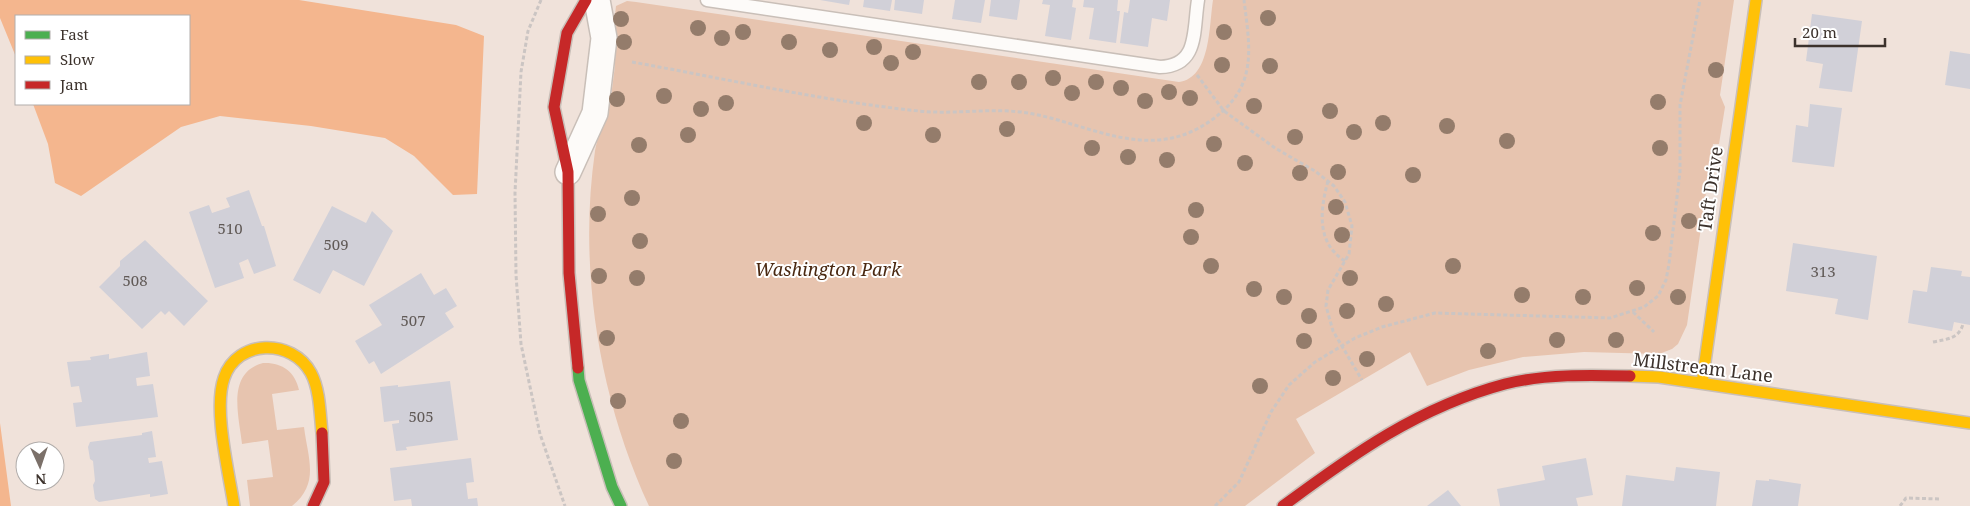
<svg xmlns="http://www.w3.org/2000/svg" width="1970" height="506" font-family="'Noto Serif',serif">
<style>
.green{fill:#e7c4af}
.water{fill:#f4b68e}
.building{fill:#d1d0d8}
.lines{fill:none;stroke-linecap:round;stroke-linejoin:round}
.lane-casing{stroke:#c9bfb8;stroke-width:15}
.street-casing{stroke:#c9bfb8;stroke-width:28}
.fast-casing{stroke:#c9bfb8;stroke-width:14}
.slow-casing{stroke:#c9bfb8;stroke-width:14}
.jam-casing{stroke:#c9bfb8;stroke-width:14}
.path{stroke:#cbc5c3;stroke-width:3;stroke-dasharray:4 2.5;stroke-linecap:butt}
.lane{stroke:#fdfbf9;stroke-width:12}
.street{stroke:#fdfbf9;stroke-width:25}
.fast{stroke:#4caf50;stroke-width:11}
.slow{stroke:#ffc107;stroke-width:11}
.jam{stroke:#c62828;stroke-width:11}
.tree{fill:#947c6b}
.labels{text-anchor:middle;stroke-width:4;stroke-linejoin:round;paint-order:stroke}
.number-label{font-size:15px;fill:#615a57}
.street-label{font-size:18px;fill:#3c322c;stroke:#fff}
.park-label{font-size:18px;font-style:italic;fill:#492811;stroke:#fff}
</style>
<rect width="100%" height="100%" fill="#f0e2da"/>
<path class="green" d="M1213 0H1734L1720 95 1725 107 1719 144H1713L1687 325 1678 344 1672 349 1659 354 1584 352 1523 357 1469 370 1427 386 1410 352 1296 419 1315 453 1245 506H649C599 398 578 269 595 151 597 138 603 127 607 115 611 102 612 88 614 74 617 51 613 29 616 6L627 1 636 2 1179 82C1211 78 1209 25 1213 0Z
M263 363C281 362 295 371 299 390L272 394 277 430 304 427C308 459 320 483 292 506H250L247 480 273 477 268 440 242 444C239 416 226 373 263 363Z"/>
<path class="water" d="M0 0H299L456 25 484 36 477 194 453 195 414 156 385 138 311 126 220 116 181 127 81 196 55 183 48 144 33 104H189V16H16V57L0 18Z
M0 423 11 506H0Z"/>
<path class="building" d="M820 0H850L849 5Z
M864 0H892L890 11 863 7Z
M895 0H924L922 14 894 10Z
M955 0H985L981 23 952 19Z
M991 0H1020L1017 20 989 16Z
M1043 0H1073L1072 7 1076 8 1071 40 1045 36 1050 5 1042 4Z
M1084 0H1118L1117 11H1120L1116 43 1089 39 1094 8 1083 7Z
M1130 0H1170L1167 21 1152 18 1148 47 1120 43 1124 12 1128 13Z
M1812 14 1862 21 1852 92 1819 88 1823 64 1806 61Z
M1950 51 1970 54V89L1945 85Z
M1810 104 1842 108 1834 167 1792 162 1796 125 1808 127Z
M249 190 262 226H264L276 266 254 274 248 259 239 263 244 278 215 288 189 212 209 205 212 213 230 207 226 198Z
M332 206 366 223 372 211 393 231 364 286 333 270 320 294 293 280Z
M145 240 208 301 184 326 169 311 165 315 161 311 142 329 99 287 120 266V261Z
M1793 243 1877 256 1868 320 1835 314 1838 299 1786 291Z
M1931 267 1962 271 1961 276 1970 277V325L1954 322 1952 331 1908 323 1913 290 1927 292Z
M421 273 434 295 446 288 457 306 445 313 454 327 381 374 374 361 369 364 355 341 382 325 369 305Z
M147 352 150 376 136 378 137 386 153 384 158 417 76 427 73 403 82 402 79 386 71 387 67 362 91 360 90 357 109 354V359Z
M450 381 458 440 406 447 407 450 396 451 392 424 399 423V420L384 422 380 387 398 385V387Z
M152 431 156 457 148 458 149 463 162 461 168 494 150 497V494L99 502 95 499 93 485 95 481 93 461 90 459 88 447 90 442 142 435V433Z
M471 458 474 482 466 483 468 499 477 498 478 506H412L411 499 394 501 390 468Z
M1586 458 1593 495 1576 498 1578 506H1500L1497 489 1545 480 1542 466Z
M1676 467 1720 472 1716 506H1622L1626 475 1674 481Z
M1769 479 1801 484 1798 506H1752L1756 480 1769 481Z
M1448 490 1461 506H1427Z"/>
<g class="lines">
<g class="lane-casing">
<path id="lane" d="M707 0 1160 67C1199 66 1193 31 1198 0"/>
</g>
<g class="street-casing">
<path id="street" d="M568 172 595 113 604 38 597 0"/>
</g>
<g class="fast-casing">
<path id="fast" d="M578 368 579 380 612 487 621 506"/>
</g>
<g class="slow-casing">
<path id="slow" d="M1630 376 1659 377 1970 423
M1702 383 1756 0
M234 506C229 473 213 409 224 378 237 339 292 338 311 373 320 390 320 414 322 433"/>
</g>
<g class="jam-casing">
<path id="jam" d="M578 368 569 273 568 172 554 107 567 33 586 0
M313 506 324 482 322 433
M1283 506C1353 454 1419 407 1505 384 1545 374 1589 375 1630 376"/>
</g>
<path class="path" d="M541 0 528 31 521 72 515 193 516 275 521 344 540 434 565 506
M632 62C727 79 823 101 919 111 955 115 992 107 1028 113 1076 121 1127 150 1176 137 1189 134 1202 127 1213 119 1258 86 1250 49 1244 0
M1197 75 1224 111 1275 148 1315 171 1334 186 1345 202 1352 226 1349 254 1328 290 1326 306 1333 331 1362 380
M1328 181C1320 210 1316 243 1345 261
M1633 312 1654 332
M1933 342C1947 339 1959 339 1963 324
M1215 506 1239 482 1271 412 1289 385 1315 362 1355 338 1382 327 1435 313 1610 318 1644 307 1658 296 1666 280 1669 264 1680 172V105L1700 0
M1900 506 1906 498 1940 499"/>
<use href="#lane" class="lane"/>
<use href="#street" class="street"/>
<use href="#fast" class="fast"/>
<use href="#slow" class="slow"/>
<use href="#jam" class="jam"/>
</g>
<g class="tree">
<circle cx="1268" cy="18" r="8"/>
<circle cx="621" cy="19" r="8"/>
<circle cx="698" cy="28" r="8"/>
<circle cx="743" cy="32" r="8"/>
<circle cx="1224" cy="32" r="8"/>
<circle cx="722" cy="38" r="8"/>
<circle cx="624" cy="42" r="8"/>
<circle cx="789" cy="42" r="8"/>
<circle cx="874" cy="47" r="8"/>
<circle cx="830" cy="50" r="8"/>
<circle cx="913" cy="52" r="8"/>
<circle cx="891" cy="63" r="8"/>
<circle cx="1222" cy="65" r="8"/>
<circle cx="1270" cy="66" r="8"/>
<circle cx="1716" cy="70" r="8"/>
<circle cx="1053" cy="78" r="8"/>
<circle cx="979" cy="82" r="8"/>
<circle cx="1019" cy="82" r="8"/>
<circle cx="1096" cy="82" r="8"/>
<circle cx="1121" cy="88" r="8"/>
<circle cx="1169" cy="92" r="8"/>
<circle cx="1072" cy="93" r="8"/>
<circle cx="664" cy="96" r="8"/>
<circle cx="1190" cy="98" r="8"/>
<circle cx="617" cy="99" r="8"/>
<circle cx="1145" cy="101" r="8"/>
<circle cx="1658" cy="102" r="8"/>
<circle cx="726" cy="103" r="8"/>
<circle cx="1254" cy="106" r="8"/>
<circle cx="701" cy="109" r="8"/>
<circle cx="1330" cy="111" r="8"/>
<circle cx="864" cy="123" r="8"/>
<circle cx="1383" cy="123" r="8"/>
<circle cx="1447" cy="126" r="8"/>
<circle cx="1007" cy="129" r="8"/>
<circle cx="1354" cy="132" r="8"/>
<circle cx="688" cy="135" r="8"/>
<circle cx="933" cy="135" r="8"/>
<circle cx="1295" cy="137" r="8"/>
<circle cx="1507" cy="141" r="8"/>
<circle cx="1214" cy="144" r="8"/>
<circle cx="639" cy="145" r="8"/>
<circle cx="1092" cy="148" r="8"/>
<circle cx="1660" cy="148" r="8"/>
<circle cx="1128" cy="157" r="8"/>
<circle cx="1167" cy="160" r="8"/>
<circle cx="1245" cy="163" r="8"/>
<circle cx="1338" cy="172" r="8"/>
<circle cx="1300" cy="173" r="8"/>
<circle cx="1413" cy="175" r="8"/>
<circle cx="632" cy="198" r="8"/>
<circle cx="1336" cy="207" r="8"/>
<circle cx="1196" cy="210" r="8"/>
<circle cx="598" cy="214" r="8"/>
<circle cx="1689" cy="221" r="8"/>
<circle cx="1653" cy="233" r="8"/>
<circle cx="1342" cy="235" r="8"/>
<circle cx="1191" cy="237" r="8"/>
<circle cx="640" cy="241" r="8"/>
<circle cx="1211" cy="266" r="8"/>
<circle cx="1453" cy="266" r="8"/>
<circle cx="599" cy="276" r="8"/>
<circle cx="637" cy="278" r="8"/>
<circle cx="1350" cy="278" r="8"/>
<circle cx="1637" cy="288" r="8"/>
<circle cx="1254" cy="289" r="8"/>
<circle cx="1522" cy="295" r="8"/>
<circle cx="1284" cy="297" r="8"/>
<circle cx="1583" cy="297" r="8"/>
<circle cx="1678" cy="297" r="8"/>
<circle cx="1386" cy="304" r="8"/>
<circle cx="1347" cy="311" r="8"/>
<circle cx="1309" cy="316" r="8"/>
<circle cx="607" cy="338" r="8"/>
<circle cx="1557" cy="340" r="8"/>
<circle cx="1616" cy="340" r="8"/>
<circle cx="1304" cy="341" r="8"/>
<circle cx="1488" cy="351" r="8"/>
<circle cx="1367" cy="359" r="8"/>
<circle cx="1333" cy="378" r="8"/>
<circle cx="1260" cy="386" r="8"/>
<circle cx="618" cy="401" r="8"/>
<circle cx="681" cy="421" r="8"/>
<circle cx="674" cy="461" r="8"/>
</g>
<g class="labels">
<g class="number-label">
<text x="230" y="234">510</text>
<text x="336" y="250">509</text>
<text x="1823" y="277">313</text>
<text x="135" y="286">508</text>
<text x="413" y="326">507</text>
<text x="421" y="422">505</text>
</g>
<g class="street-label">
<text transform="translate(1711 189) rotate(-82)" y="6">Taft Drive</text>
<text transform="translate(1703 368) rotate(7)" y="6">Millstream Lane</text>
</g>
<g class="park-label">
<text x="828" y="276">Washington Park</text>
</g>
</g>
<rect x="15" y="15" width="175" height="90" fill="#ffffff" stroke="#b1adab"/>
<rect x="25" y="31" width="25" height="8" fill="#4caf50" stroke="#b1adab"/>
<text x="60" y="40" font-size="15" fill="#3c322c">Fast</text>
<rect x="25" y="56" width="25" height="8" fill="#ffc107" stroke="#b1adab"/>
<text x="60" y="65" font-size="15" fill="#3c322c">Slow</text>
<rect x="25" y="81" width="25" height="8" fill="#c62828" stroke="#b1adab"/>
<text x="60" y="90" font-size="15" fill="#3c322c">Jam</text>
<g transform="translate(40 466) rotate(177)"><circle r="24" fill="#ffffff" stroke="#b1adab"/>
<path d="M0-4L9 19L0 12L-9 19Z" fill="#7b7069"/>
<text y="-8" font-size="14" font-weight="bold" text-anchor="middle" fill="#3c322c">N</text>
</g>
<path d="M1795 38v8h90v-8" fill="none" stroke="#3c322c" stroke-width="2.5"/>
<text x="1802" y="38" font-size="15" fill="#3c322c" stroke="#ffffff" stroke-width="4" paint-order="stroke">20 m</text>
</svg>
